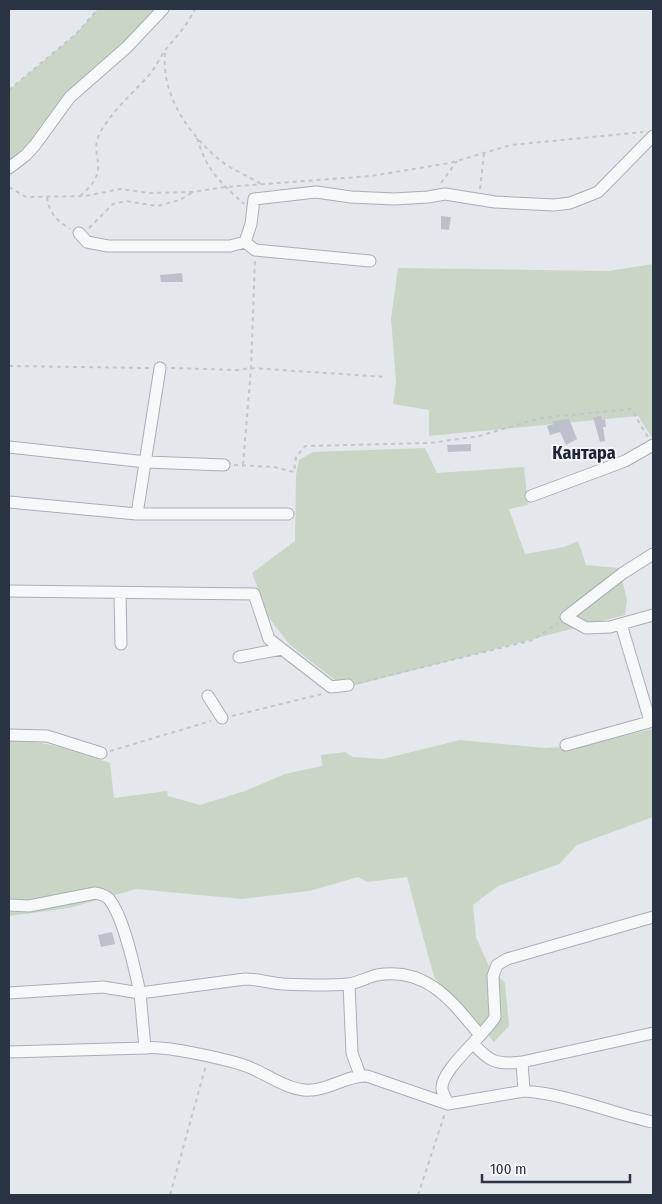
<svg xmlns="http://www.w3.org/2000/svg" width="662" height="1204" font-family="'Fira Sans Condensed',sans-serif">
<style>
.green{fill:#c9d6c5}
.building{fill:#bbc0ca}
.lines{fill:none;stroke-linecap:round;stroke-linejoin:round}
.minor-casing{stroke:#a9aeb7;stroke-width:13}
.path{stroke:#c2c5cb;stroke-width:2;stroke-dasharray:4 4;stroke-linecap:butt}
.minor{stroke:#f7f8fa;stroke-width:11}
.labels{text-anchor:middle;stroke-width:4;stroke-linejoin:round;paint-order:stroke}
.neighbourhood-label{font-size:18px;font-weight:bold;fill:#1d2536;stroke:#f4f6f9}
</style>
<rect width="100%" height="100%" fill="#e4e7ec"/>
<path class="green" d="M98 9H163L70 97 9 173V90L76 34Z
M653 264V439L638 416 429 436V410L393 404 396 382 391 319 398 268 608 271Z
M425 448 437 473 524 467 528 505 509 509 525 554 564 547 578 541 586 565 619 568 627 600 625 615 345 688 290 645 269 618 252 573 295 541 296 475 299 460 313 452Z
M653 729V817L577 845 559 864 498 886 473 905 476 937 489 966 505 983 509 1026 494 1042 434 977 407 877 367 882 358 877 309 891 242 899 136 889 69 908 9 916V736L60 747 110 763 114 798 167 791 168 796 200 805 245 791 285 774 322 766 321 755 345 752 353 757 383 759 460 740 545 748 578 746Z"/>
<path class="building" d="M441 216 451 217 449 230 441 229Z
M182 273 183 282H161L160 275Z
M601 416 602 420 605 419 606 427H603L605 441 600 442 593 417Z
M569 419 577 439 566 445 560 432 550 435 547 426 554 424 552 421Z
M471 444V451L448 452 447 445Z
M112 932 115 944 101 947 98 935Z"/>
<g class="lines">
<g class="minor-casing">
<path id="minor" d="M9 168 26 155 35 145 70 97 127 47 163 9
M79 233 87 242 108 246H230L245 242 251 224 254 199 316 192 351 197 394 199 428 197 445 194 495 202 554 205 570 203 598 192 653 136
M245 242 255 250 370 261
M9 447 146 462 224 465
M531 496 625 461 653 445
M9 502 137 514 160 368
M137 514H288
M653 554 623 573 566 617 586 628 610 627 653 615
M9 591 254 594 269 639 331 687 348 685
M120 593 121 644
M621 624 650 721
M239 657 282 649
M208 696 222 718
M9 735 47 736 101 753
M566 745 653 721
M9 905 29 906 95 893C101 894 105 895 109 899 124 917 135 970 140 993L103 987 9 993
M349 984 352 1053 360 1075
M473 1043C489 1062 497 1065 522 1062L524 1091 448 1104 367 1076C346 1075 327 1092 304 1090 285 1088 268 1075 251 1068 233 1060 163 1045 145 1048L140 993 245 979C258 979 270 983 283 984 303 985 328 986 348 984 358 983 368 977 377 975 427 966 452 1002 480 1035
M9 1052 145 1048
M522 1062 653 1033
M524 1091C568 1094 610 1113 653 1122
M448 1104C446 1099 443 1094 442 1089 440 1070 486 1034 495 1017L493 976 497 965 507 959 653 917"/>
</g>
<path class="path" d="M165 53C161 95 189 135 221 161 233 170 248 176 261 184
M9 90 76 34 98 9
M197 138C207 171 219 181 244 204
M441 183 457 161
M9 187 26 197 86 196 120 189 150 193 193 192 225 187 371 176 450 163 511 145 643 132
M480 189 484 154
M80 196C115 167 86 157 101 131 114 109 133 93 149 75 156 67 160 57 166 49 177 36 188 24 195 9
M47 197C49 214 57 220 70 229
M89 228 113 204 126 201 157 206 180 200 193 192
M9 366 149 368
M171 368 237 370 251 368 386 377
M234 465 274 467 294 472 296 457 305 446 430 443 479 436 541 418 631 409 648 437
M243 465 251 368 255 260
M358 683 533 640 558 623
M232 716 322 694
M110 751 211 721
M170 1195 206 1065
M418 1195 445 1113"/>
<use href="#minor" class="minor"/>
</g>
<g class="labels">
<g class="neighbourhood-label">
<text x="584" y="459">Кантара</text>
</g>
</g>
<rect width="662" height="1204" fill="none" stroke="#2b3445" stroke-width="20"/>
<path d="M482 1174v8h148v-8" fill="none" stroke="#2b3445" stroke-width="2.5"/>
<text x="490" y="1174" font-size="15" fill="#2b3445" stroke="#f4f6f9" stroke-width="4" paint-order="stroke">100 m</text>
</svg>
